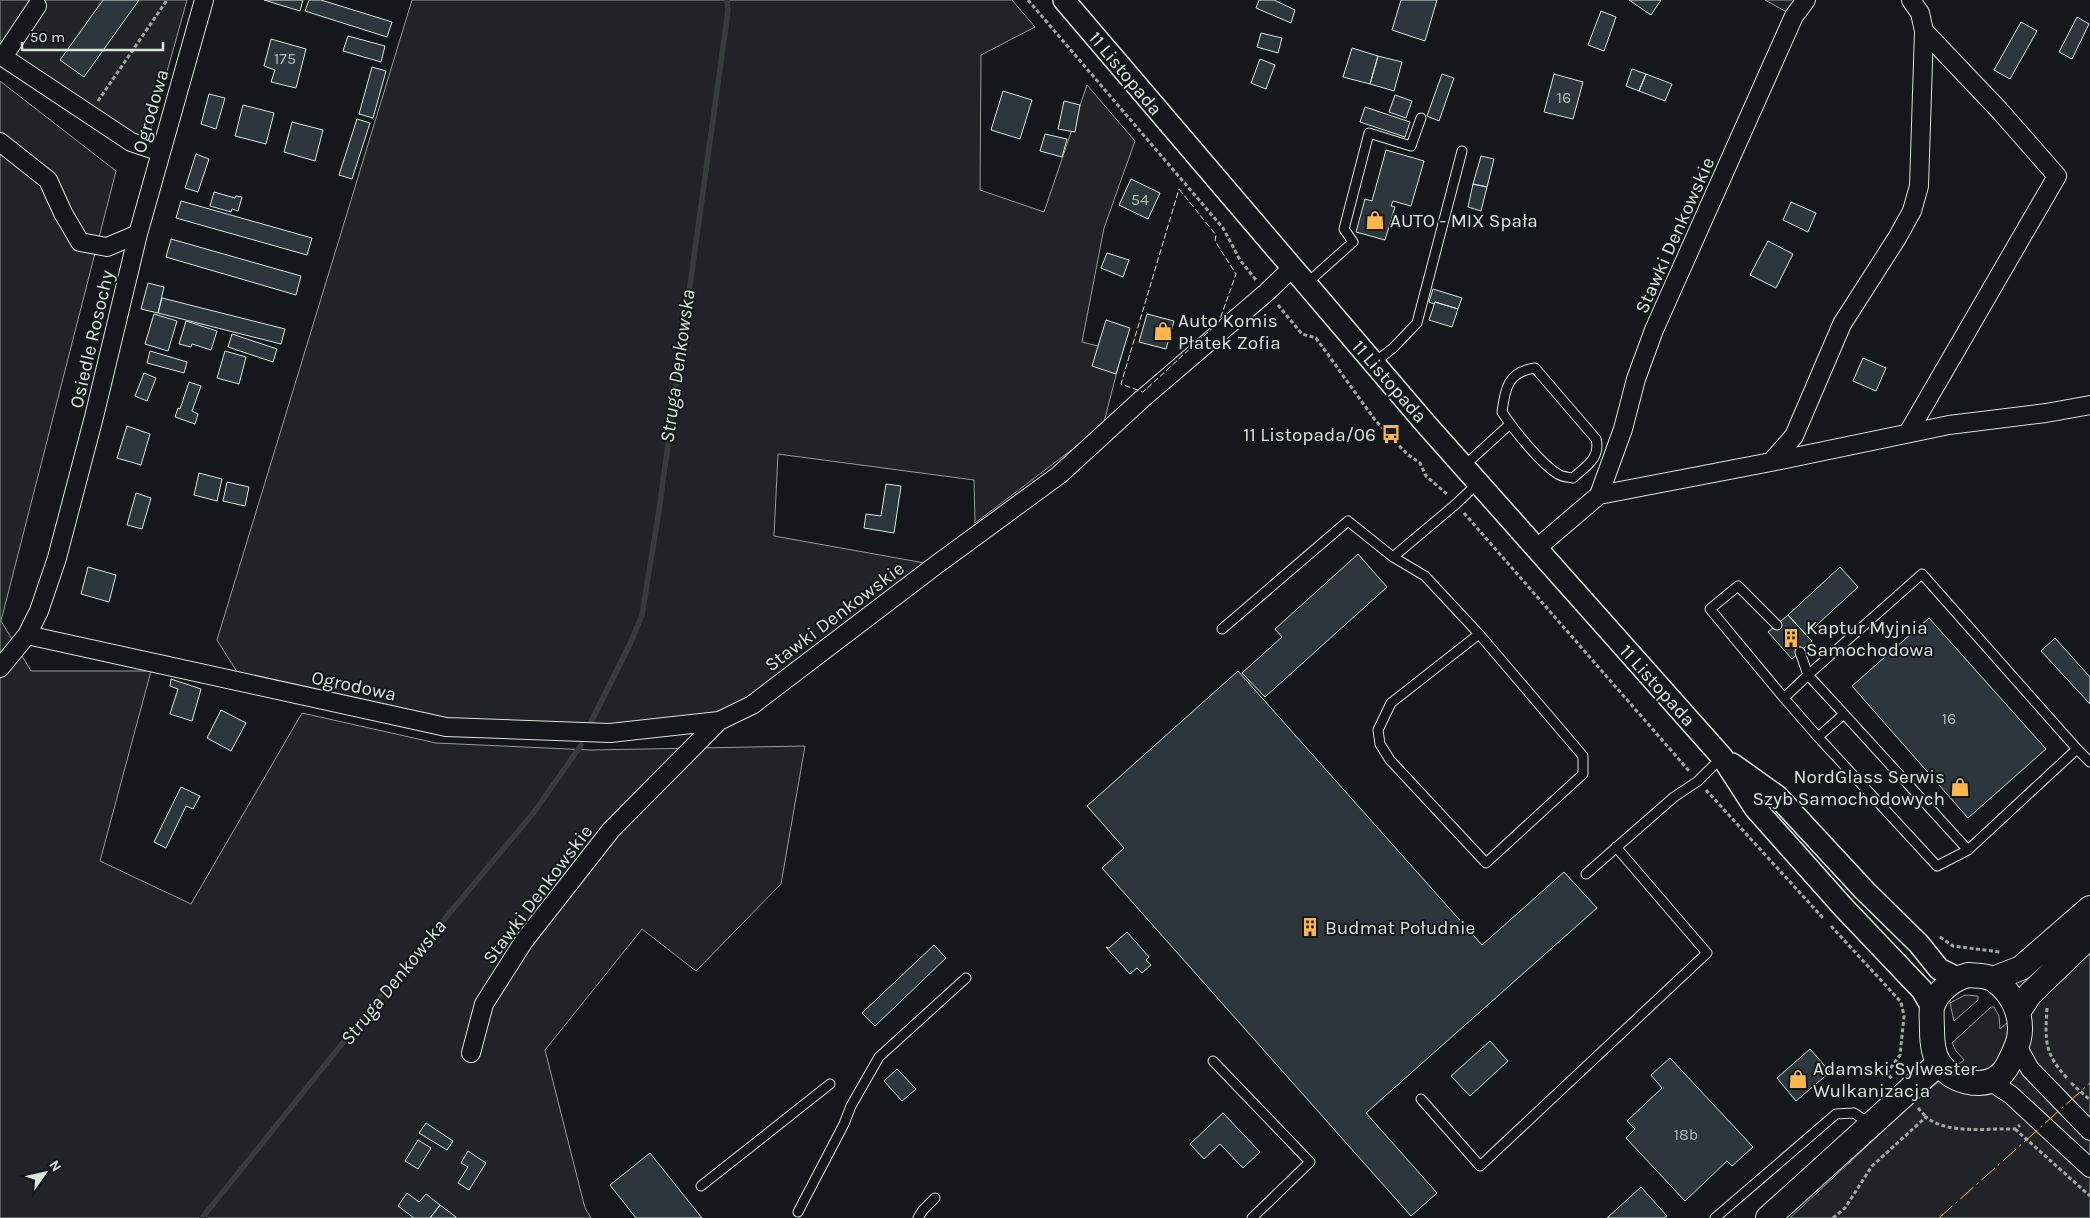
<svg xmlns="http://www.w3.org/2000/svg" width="2090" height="1218" font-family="Karla,sans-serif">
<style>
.green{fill:#202428;stroke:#939e99}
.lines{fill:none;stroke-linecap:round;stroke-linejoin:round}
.stream{stroke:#363b3e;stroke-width:5.5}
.building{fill:#2c363c;stroke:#d8e6dc}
.service-casing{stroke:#d8e6dc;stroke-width:11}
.minor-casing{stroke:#d8e6dc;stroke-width:20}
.tertiary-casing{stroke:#d8e6dc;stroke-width:24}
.secondary-casing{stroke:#d8e6dc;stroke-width:26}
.path{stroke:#9da8a2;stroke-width:3;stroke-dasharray:4 2.5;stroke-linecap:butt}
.service{stroke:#14181c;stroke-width:9}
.minor{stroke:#14181c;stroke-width:18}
.tertiary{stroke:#14181c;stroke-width:21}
.secondary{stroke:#14181c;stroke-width:24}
.fence{stroke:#d8e6dc;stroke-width:1;stroke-dasharray:6 2.5;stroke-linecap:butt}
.power{stroke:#ffb74d;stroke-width:1;stroke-dasharray:18 4 2.5 4;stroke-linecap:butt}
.labels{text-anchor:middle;stroke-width:4;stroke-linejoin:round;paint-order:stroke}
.number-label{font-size:16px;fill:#adbab4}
.street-label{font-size:19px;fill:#d8e6dc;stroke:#14181c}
.poi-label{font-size:19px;fill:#d8e6dc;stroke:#14181c;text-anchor:start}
.water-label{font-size:20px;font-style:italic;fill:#d8e6dc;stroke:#14181c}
</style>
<rect width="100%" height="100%" fill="#14181c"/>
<path class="green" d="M0 0H187L146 147 0 55Z
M412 0H1012L1035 27 981 55 980 190 1044 212 1087 85 1135 141 1104 228 1082 342 1122 352 1103 426 975 523 974 480 778 454 774 536 936 565 719 721 610 733 446 727 244 683 217 640Z
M1765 0H1806L1794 16Z
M0 81 116 171 1 621 31 671H151L100 861 191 904 302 713 436 743 591 750 805 746 781 884 696 971 642 929 545 1050 585 1208 591 1218H0Z
M2090 951V1218H1790L1911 1105 1964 1060 1956 1051 1952 1043 1991 1007H1994L1999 1016 2000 1029Z
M1965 995 1978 996V1000L1954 1021 1950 1003Z"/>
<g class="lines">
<path class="stream" d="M591 722 630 644 642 615 658 517 728 11 727 0
M202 1218 386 989 535 811 581 745"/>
</g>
<path class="building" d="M103 0H139L84 77 60 60Z
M264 0H303L300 11Z
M309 0H321L392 22 387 37 305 11Z
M1259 0H1274L1295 10 1291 23 1256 8Z
M1401 0H1437L1425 41 1392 30Z
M1629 0H1661L1651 15Z
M1601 11 1616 17 1604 51 1588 45Z
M2077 17 2089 24 2072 59 2059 52Z
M2021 22 2037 31 2010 79 1994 70Z
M1261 33 1282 38 1278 53 1257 47Z
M348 36 385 46 381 62 343 51Z
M271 39 306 49 296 88 271 82 275 70 264 66Z
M1352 48 1378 56 1370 84 1343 77Z
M1378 56 1402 62 1394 91 1370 84Z
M1260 59 1275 65 1266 89 1251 83Z
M372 67 386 71 373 118 359 114Z
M1632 69 1646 74 1639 91 1626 86Z
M1442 74 1454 78 1439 121 1427 116Z
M1554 74 1583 82 1573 119 1544 112Z
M1646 74 1672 84 1665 101 1639 91Z
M1003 91 1032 100 1020 139 991 130Z
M209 94 225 98 216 129 201 124Z
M1395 95 1412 101 1406 118 1389 112Z
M1064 101 1080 105 1075 132 1058 129Z
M243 105 274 113 266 144 235 136Z
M1365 107 1410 122 1405 137 1360 122Z
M357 119 370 123 352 179 339 175Z
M292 122 323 130 315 161 284 152Z
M1045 134 1067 139 1062 157 1040 151Z
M1386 150 1424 161 1411 206 1393 201 1391 206 1395 207 1385 240 1356 232 1365 199 1372 201Z
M196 154 209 159 198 192 185 188Z
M1481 156 1494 159 1487 187 1473 184Z
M1131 179 1160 193 1148 219 1119 205Z
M1473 184 1487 187 1481 211 1468 207Z
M214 192 235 198 236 196 242 197 238 211 232 209 231 212 210 206Z
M181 201 312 238 307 255 176 218Z
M1791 202 1816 213 1808 232 1783 220Z
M171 239 301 276 296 295 166 257Z
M1768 241 1793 254 1776 288 1750 275Z
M1107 253 1129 260 1123 277 1101 268Z
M148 283 164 287 158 313 141 309Z
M1433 289 1462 298 1458 309 1435 302 1434 304 1429 302Z
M162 298 285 329 281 344 158 313Z
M1435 302 1458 309 1452 327 1429 320Z
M154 314 177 321 168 351 145 344Z
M1147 314 1174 321 1166 349 1139 342Z
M1106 320 1130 328 1116 374 1092 366Z
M186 321 217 331 211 350 192 344 191 347 179 344Z
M232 334 277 349 273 362 228 347Z
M150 351 187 362 184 373 147 363Z
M225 351 246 357 239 384 217 378Z
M1863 358 1886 368 1876 391 1853 381Z
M144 373 156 378 147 401 135 396Z
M189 382 201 386 192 411 198 414 195 424 175 417 178 408 180 409Z
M127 426 150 434 141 465 117 458Z
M199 473 222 479 217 501 194 495Z
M227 482 249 487 245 506 223 501Z
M886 484 901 486 894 533 864 528 866 514 881 516Z
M136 493 151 498 142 529 127 525Z
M1358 554 1387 587 1265 697 1242 673 1282 637 1275 629Z
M88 567 116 575 109 602 81 594Z
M1840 567 1858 587 1806 635 1788 615Z
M1788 615 1812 641 1792 659 1768 632Z
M1929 618 2046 749 1968 818 1852 686Z
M2055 638 2090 677V704L2041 651Z
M1238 671 1482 945 1564 872 1597 908 1366 1113 1437 1193 1411 1216 1102 868 1124 848 1087 806Z
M171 679 201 689 192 721 170 714 178 689 170 686Z
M221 710 246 723 231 751 207 738Z
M181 787 200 796 193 809 186 806 166 848 154 842Z
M1127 932 1149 957 1146 960 1151 965 1142 973 1137 968 1130 974 1106 947 1109 948Z
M934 945 946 958 875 1026 862 1013Z
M1490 1041 1508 1061 1470 1096 1451 1076Z
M1810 1049 1830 1072 1796 1101 1777 1078Z
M1670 1058 1753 1147 1732 1166 1727 1161 1685 1201 1626 1138 1635 1129 1627 1121 1662 1088 1651 1075Z
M897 1069 916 1089 902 1101 884 1081Z
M1223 1113 1260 1152 1243 1168 1220 1144 1204 1159 1190 1144Z
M426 1123 453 1141 447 1150 419 1133Z
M418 1140 431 1148 418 1169 405 1161Z
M468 1151 486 1163 469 1190 458 1183 468 1167 461 1163Z
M650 1153 702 1218H636L610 1185Z
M1641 1187 1667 1216 1664 1218H1607Z
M407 1193 419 1202 426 1194 440 1205 430 1218H414L398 1206Z
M440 1205 456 1217V1218H430Z"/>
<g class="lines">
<g class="service-casing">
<path id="service" d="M1306 284 1353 242 1344 229 1369 133 1411 146 1421 118
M1374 363 1393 348 1417 323 1462 151
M1535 368 1596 439C1601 458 1586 466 1573 478 1568 477 1562 477 1558 474 1541 464 1513 429 1502 412 1505 388 1508 372 1535 368Z
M1464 466 1510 424
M1393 557 1425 576 1479 634 1583 756V774L1486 863 1390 760 1380 744 1378 730 1391 703 1479 634
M1777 625 1738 586 1710 609 1784 698
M1222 629 1348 521 1393 557 1456 504 1478 483
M1800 652 1808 675 1784 698 1818 737
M1844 714 1808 675 1922 574 2077 749 1968 850 1937 866 1818 737 1844 714 1968 850
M2077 749 2090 762
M1586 874 1674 797 1698 781 1722 757
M1213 1061 1310 1162 1252 1218
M1421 1099 1480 1166 1707 953 1616 847
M701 1186 830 1084
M798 1212 844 1124 851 1106 879 1057 966 978
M918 1218 923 1210 935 1198
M1715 1218 1836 1114 1854 1113 1870 1124"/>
</g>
<g class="minor-casing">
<path id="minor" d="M0 55 131 142 161 152
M3 57 37 6
M0 142 48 180 63 213 80 242 107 247 138 234
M1908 433 2057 176 2000 111 1924 31 1920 13 1911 0
M1771 462 1794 436 1842 324 1897 238 1912 211 1919 186 1924 31
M1599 495 1771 462 1949 425 2046 413 2090 405
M1537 548 1599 495 1623 429 1636 379 1654 330 1794 16 1806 0
M27 635 446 727 610 733 719 721
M0 668 27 635 39 611 57 558 94 417 138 234 204 0
M2017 1046 2030 1069 2090 1131
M471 1053 484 1004 524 941 611 830 719 721 752 705 936 565 1059 475 1142 399 1267 292 1292 268
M1990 1081 2011 1095 2090 1168"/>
</g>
<g class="tertiary-casing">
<path id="tertiary" d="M1064 0 1425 423 1722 757 1755 808 1844 908 1922 990 1932 1007
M1732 764 1777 796 1865 891 1919 944 1939 969 1957 978"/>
</g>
<g class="secondary-casing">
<path id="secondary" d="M1968 975C1976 976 1987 975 1994 980 2016 995 2027 1025 2015 1050 2011 1059 2007 1070 1999 1076 1981 1090 1951 1081 1939 1063 1933 1054 1932 1040 1932 1030 1932 1023 1931 1013 1932 1007 1937 991 1953 979 1968 975Z
M1993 979 2021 968 2090 908
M2018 1012 2030 994 2090 936
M1768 1218 1939 1063"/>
</g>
<path class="path" d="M1028 0 1223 228 1240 260 1256 280
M98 101 167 0
M1278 305 1302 334 1316 338 1375 420 1407 454 1420 463 1426 476 1448 495
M1464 513 1690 772
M1706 790 1823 918
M1831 926 1901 1002 1904 1016 1900 1055 1887 1073 1892 1079
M1940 937 1953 946 2000 952
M2047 1008C2045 1041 2044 1053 2067 1078
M2071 1083 2090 1100
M1918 1108 1926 1117
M2015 1129 2090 1196
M1833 1218 1845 1208 1872 1166 1926 1117C1948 1135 1988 1128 2015 1129L2020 1125"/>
<use href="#service" class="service"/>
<use href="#minor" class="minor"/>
<use href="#tertiary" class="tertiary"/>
<use href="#secondary" class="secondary"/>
<path class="fence" d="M1179 189 1216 235 1215 241 1236 274 1219 322 1143 392 1121 384Z"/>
<path class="power" d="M1939 1218 2090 1083"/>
</g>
<defs>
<g id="shop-bare" transform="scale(1.5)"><path d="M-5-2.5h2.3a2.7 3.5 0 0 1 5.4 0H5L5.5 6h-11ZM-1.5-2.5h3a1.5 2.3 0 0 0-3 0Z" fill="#ffb74d" stroke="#14181c" stroke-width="2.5" paint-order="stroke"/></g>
<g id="bus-bare" transform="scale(1.5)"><path d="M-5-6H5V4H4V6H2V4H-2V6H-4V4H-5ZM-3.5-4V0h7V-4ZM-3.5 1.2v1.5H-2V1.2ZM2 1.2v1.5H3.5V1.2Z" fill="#ffb74d" stroke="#14181c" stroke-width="2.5" paint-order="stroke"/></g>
<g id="building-bare" transform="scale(1.5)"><path d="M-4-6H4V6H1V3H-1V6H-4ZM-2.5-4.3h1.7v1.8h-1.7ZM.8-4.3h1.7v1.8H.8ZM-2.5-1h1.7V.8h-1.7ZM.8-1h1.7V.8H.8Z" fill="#ffb74d" stroke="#14181c" stroke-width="2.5" paint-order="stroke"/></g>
</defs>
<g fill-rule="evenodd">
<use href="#shop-bare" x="1375" y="220"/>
<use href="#shop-bare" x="1163" y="331"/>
<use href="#bus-bare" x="1391" y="434"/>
<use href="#building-bare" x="1791" y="638"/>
<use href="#shop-bare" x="1960" y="787"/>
<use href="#building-bare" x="1310" y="927"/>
<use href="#shop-bare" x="1798" y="1079"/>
</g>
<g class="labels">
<g class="number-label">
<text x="285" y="64">175</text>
<text x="1564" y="103">16</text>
<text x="1140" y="205">54</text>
<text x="1949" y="724">16</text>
<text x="1686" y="1140">18b</text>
</g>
<g class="street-label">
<text transform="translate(1126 73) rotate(50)" y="7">11 Listopada</text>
<text transform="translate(150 111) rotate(-74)" y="7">Ogrodowa</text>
<text transform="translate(1674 235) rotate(-66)" y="7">Stawki Denkowskie</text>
<text transform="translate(91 339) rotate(-77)" y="7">Osiedle Rosochy</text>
<text transform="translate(1390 381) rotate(49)" y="7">11 Listopada</text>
<text transform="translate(834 616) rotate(-37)" y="7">Stawki Denkowskie</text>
<text transform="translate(354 685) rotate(12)" y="7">Ogrodowa</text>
<text transform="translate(1658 685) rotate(48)" y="7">11 Listopada</text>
<text transform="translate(537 894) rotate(-53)" y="7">Stawki Denkowskie</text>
</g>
<g class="poi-label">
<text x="1390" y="227">AUTO - MIX Spała</text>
<text x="1178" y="327">Auto Komis<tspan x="1178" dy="22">Płatek Zofia</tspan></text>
<text x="1376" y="441" text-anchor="end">11 Listopada/06</text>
<text x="1806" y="634">Kaptur Myjnia<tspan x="1806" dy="22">Samochodowa</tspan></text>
<text x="1945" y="783" text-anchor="end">NordGlass Serwis<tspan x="1945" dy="22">Szyb Samochodowych</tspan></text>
<text x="1325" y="934">Budmat Południe</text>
<text x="1813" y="1075">Adamski Sylwester<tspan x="1813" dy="22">Wulkanizacja</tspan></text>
</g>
<g class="water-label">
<text transform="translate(677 366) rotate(-82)" y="7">Struga Denkowska</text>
<text transform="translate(393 982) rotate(-51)" y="7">Struga Denkowska</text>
</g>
</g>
<g transform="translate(45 1173) rotate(56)" stroke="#14181c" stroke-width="4" paint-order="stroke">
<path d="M0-4L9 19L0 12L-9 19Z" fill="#d8e6dc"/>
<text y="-8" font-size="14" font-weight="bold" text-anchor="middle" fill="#d8e6dc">N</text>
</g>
<path d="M22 42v8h141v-8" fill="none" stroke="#d8e6dc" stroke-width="2.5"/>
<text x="30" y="42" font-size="15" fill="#d8e6dc" stroke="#14181c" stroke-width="4" paint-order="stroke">50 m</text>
</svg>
